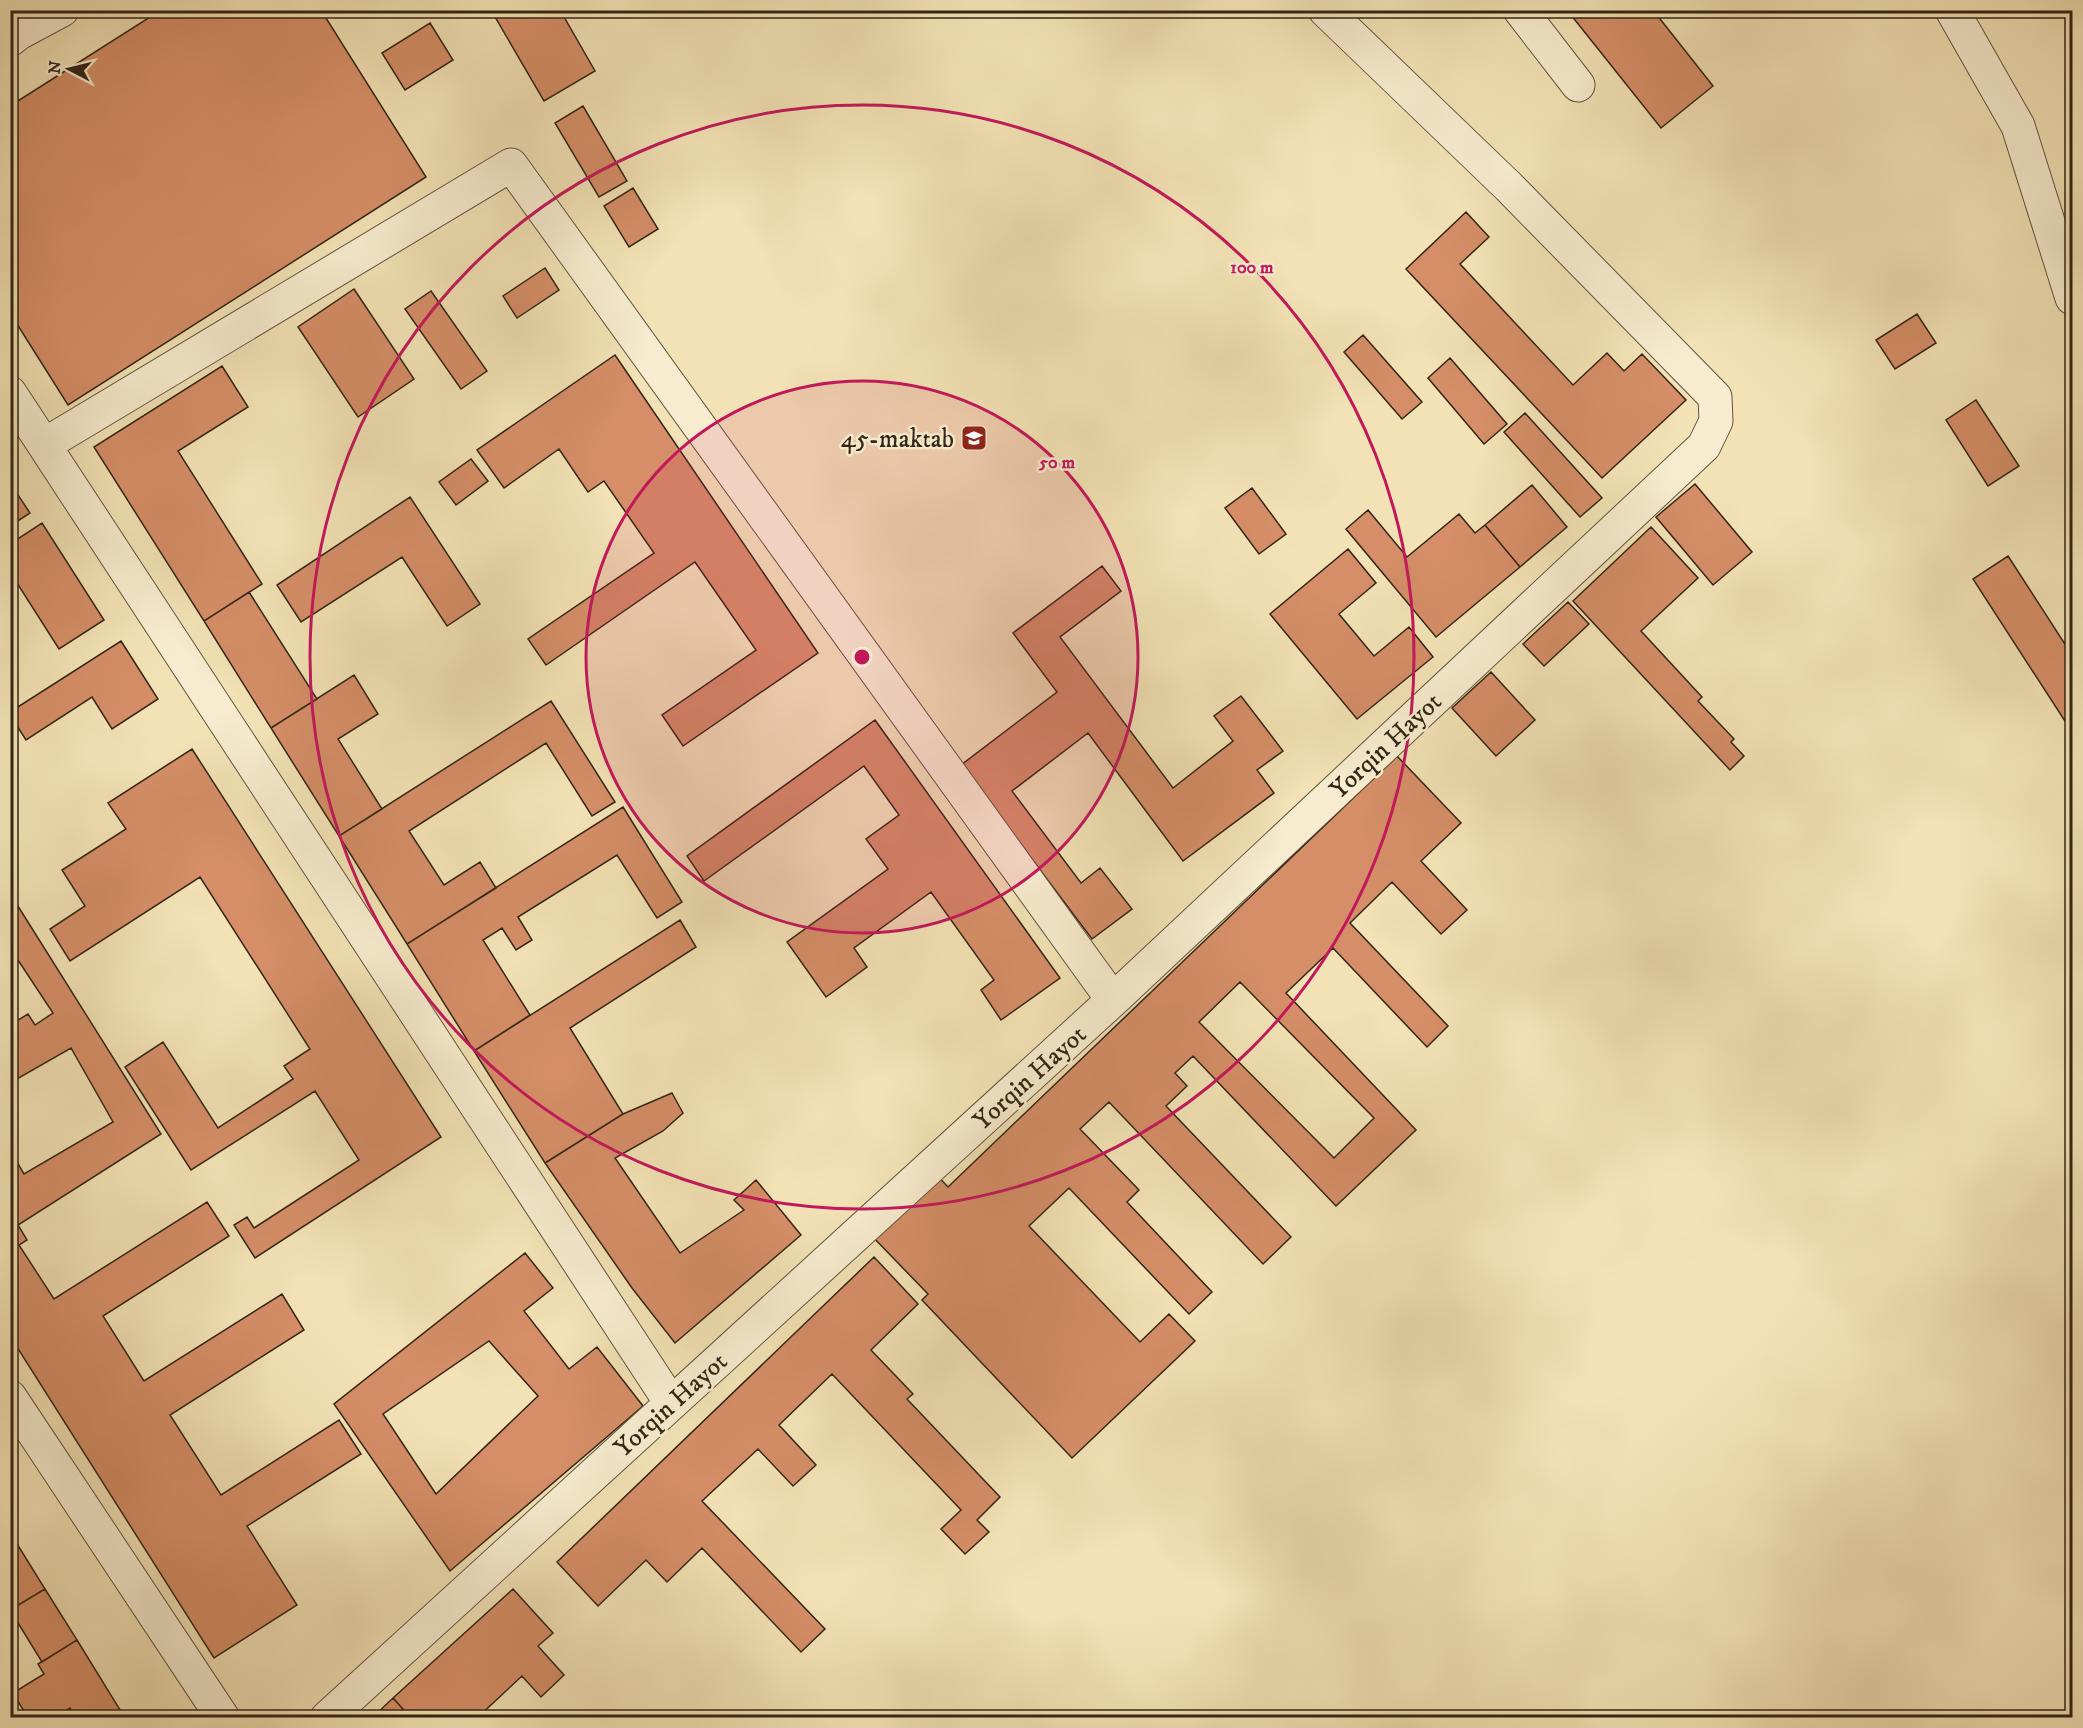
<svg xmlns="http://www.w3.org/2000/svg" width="2083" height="1728" font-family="'IM FELL DW Pica',serif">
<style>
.building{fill:#d58e67;stroke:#332516;stroke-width:1.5;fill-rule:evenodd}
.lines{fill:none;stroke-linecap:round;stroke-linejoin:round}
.minor-casing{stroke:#63543e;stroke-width:35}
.minor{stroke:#f7eccf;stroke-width:33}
.ring{fill:none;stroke:#c2185b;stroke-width:3}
.labels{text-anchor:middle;stroke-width:5;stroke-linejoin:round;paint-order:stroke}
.poi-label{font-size:26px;fill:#332516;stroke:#f7eccf;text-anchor:end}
.street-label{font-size:26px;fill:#332516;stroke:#f7eccf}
.centre{fill:#c2185b;stroke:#f7eccf;stroke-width:3}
.ring-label{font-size:18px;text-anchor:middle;font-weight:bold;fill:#c2185b;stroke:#f7eccf;stroke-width:5;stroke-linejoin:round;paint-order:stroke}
</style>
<rect width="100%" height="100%" fill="#f2e2b5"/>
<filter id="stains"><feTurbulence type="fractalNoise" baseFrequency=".00333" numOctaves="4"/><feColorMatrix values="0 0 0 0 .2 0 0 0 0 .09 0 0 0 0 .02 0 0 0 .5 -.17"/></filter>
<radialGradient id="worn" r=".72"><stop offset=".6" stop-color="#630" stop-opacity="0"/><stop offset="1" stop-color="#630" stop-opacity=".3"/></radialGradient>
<path class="building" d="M161 10H321L426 177 68 405 10 313V106Z
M491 10H560L595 71 544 101Z
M1567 10H1653L1713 86 1661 128Z
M430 23 453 60 405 90 382 53Z
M583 106 627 181 599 197 555 123Z
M633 188 658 229 629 247 604 206Z
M1466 212 1489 237 1460 264 1573 385 1607 353 1624 371 1642 354 1686 400 1602 478 1406 269Z
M545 268 559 290 517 318 503 296Z
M354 289 414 379 358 417 298 327Z
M431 291 487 371 461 389 405 309Z
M1917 314 1936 343 1895 369 1876 340Z
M1363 335 1422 402 1402 419 1344 352Z
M615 355 818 653 683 746 662 715 756 650 695 562 546 665 528 639 654 553 604 481 588 492 559 449 504 488 477 450Z
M1450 358 1507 424 1484 444 1428 378Z
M222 366 248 407 178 451 262 584 204 621 94 447Z
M1976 400 2019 466 1988 486 1946 420Z
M1525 413 1602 498 1580 517 1504 432Z
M471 459 488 481 456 505 439 482Z
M10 483 30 513 10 526Z
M1695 484 1752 552 1713 585 1656 517Z
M1532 485 1567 527 1520 567 1485 525Z
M1252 488 1286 534 1259 554 1225 508Z
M410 497 480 604 447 626 402 557 301 622 277 585Z
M1368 510 1407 557 1459 514 1475 533 1485 525 1520 567 1436 637 1346 529Z
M42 523 104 620 59 649 10 572V544Z
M1651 527 1698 578 1641 631 1702 697 1698 701 1734 739 1731 742 1744 756 1730 770 1573 601Z
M1348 549 1376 583 1339 614 1374 656 1409 627 1433 657 1357 719 1270 614Z
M2008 556 2072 655V732L1973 579Z
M1102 566 1121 591 1060 637 1173 788 1233 741 1214 716 1241 696 1283 751 1257 770 1274 793 1183 861 1088 733 1012 791 1081 883 1100 868 1132 909 1092 939 961 765 1057 692 1013 633Z
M249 592 317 699 271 728 204 621Z
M1568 602 1589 624 1544 666 1523 644Z
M121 641 158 699 112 729 92 697 26 740 10 715V712Z
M1491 672 1535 720 1496 756 1452 708Z
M354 675 378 714 338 739 382 809 339 836 271 728Z
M551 701 615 802 592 816 546 743 409 831 444 885 480 862 496 888 407 944 339 836Z
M875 720 1060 978 1001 1020 981 990 994 980 931 892 854 948 867 967 826 997 787 942 888 869 866 839 899 815 864 766 704 881 687 856Z
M192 749 441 1137 255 1258 234 1225 247 1217 254 1228 359 1160 315 1091 191 1170 125 1067 163 1042 218 1128 293 1079 284 1066 310 1049 200 877 70 961 50 929 85 906 62 870 126 829 108 803Z
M1397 756 1461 823 1421 861 1467 910 1441 934 1392 882 1350 923 1448 1026 1427 1047 1333 948 1286 993 1416 1130 1336 1206 1193 1056 1175 1073 1187 1086 1166 1106 1291 1237 1263 1264 1109 1102 1080 1129 1139 1190 1127 1202 1212 1292 1189 1314 1069 1188 1029 1226 1140 1342 1169 1314 1195 1341 1072 1458 922 1300 928 1294 869 1233 933 1171 948 1187ZM1240 982 1374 1118 1334 1158 1199 1022Z
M623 807 682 902 657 918 617 855 518 917 532 940 516 950 502 928 483 940 530 1015 474 1051 407 944Z
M16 903 161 1134 18 1225 27 1240 19 1245 54 1299 207 1202 229 1236 103 1316 144 1381 282 1294 304 1330 170 1415 221 1495 339 1420 361 1454 247 1526 297 1605 214 1658 10 1336V1150L24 1174 113 1122 71 1048 10 1083V1025L28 1014 35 1025 53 1013 10 948V907Z
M680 920 696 947 570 1028 623 1114 545 1163 474 1051Z
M672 1093 683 1113 663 1131 615 1158 680 1253 744 1210 734 1200 756 1180 801 1235 675 1343 632 1288 545 1163 623 1114Z
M525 1253 553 1288 524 1311 569 1369 597 1347 643 1406 450 1571 334 1404ZM489 1341 538 1396 436 1494 383 1414Z
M874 1257 918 1304 871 1350 913 1394 907 1399 1000 1497 977 1520 989 1532 965 1554 941 1529 961 1510 832 1374 779 1425 816 1465 793 1486 758 1449 702 1501 825 1629 801 1652 702 1548 667 1582 646 1560 598 1606 557 1562Z
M14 1539 45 1589 10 1610V1541Z
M45 1589 77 1640 42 1662 10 1610Z
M513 1589 553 1633 538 1646 564 1675 541 1697 522 1676 477 1718H411L393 1698Z
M77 1640 125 1718H76L70 1708 54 1718H28L13 1693 44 1674 38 1664Z
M393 1698 411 1718H372Z"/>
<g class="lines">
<g class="minor-casing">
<path id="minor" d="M1520 10 1578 85
M1952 10 2018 126 2072 298
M10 40 19 33 62 10
M10 393 671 1403
M44 445 511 165 1113 1000
M10 1397 223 1718
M327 1718 1113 1000 1704 446 1716 421 1715 397 1509 187 1325 10"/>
</g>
<use href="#minor" class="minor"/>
</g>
<circle cx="862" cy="657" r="276" fill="#c2185b" fill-opacity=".12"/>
<g class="ring">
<circle cx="862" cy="657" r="276"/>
<circle cx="862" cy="657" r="552"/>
</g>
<defs>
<g id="school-square" transform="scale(1.35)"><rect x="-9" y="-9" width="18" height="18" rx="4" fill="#8f2418" stroke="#f7eccf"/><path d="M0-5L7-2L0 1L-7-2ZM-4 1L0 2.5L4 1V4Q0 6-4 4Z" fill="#fff"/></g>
</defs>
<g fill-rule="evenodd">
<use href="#school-square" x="974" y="438"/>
</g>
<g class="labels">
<g class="poi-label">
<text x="954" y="447">45-maktab</text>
</g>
<g class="street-label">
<text transform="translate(1385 745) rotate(-43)" y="9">Yorqin Hayot</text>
<text transform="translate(1029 1077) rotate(-42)" y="9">Yorqin Hayot</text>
<text transform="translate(670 1404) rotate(-42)" y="9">Yorqin Hayot</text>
</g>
</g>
<circle cx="862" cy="657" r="9" class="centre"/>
<g class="ring-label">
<text x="1252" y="273">100 m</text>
<text x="1057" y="468">50 m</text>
</g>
<rect width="2083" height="1728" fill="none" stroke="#f2e2b5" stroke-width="36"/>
<rect x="12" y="12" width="2059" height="1704" fill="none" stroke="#332516" stroke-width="3"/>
<rect x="18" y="18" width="2047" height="1692" fill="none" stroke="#332516" stroke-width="1.5"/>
<g transform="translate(69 69) rotate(277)" stroke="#f7eccf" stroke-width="4.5" paint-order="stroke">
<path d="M0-4.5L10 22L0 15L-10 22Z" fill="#332516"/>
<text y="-9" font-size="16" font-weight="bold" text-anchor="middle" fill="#332516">N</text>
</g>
<rect width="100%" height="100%" filter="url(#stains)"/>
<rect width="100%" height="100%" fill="url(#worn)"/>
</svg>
